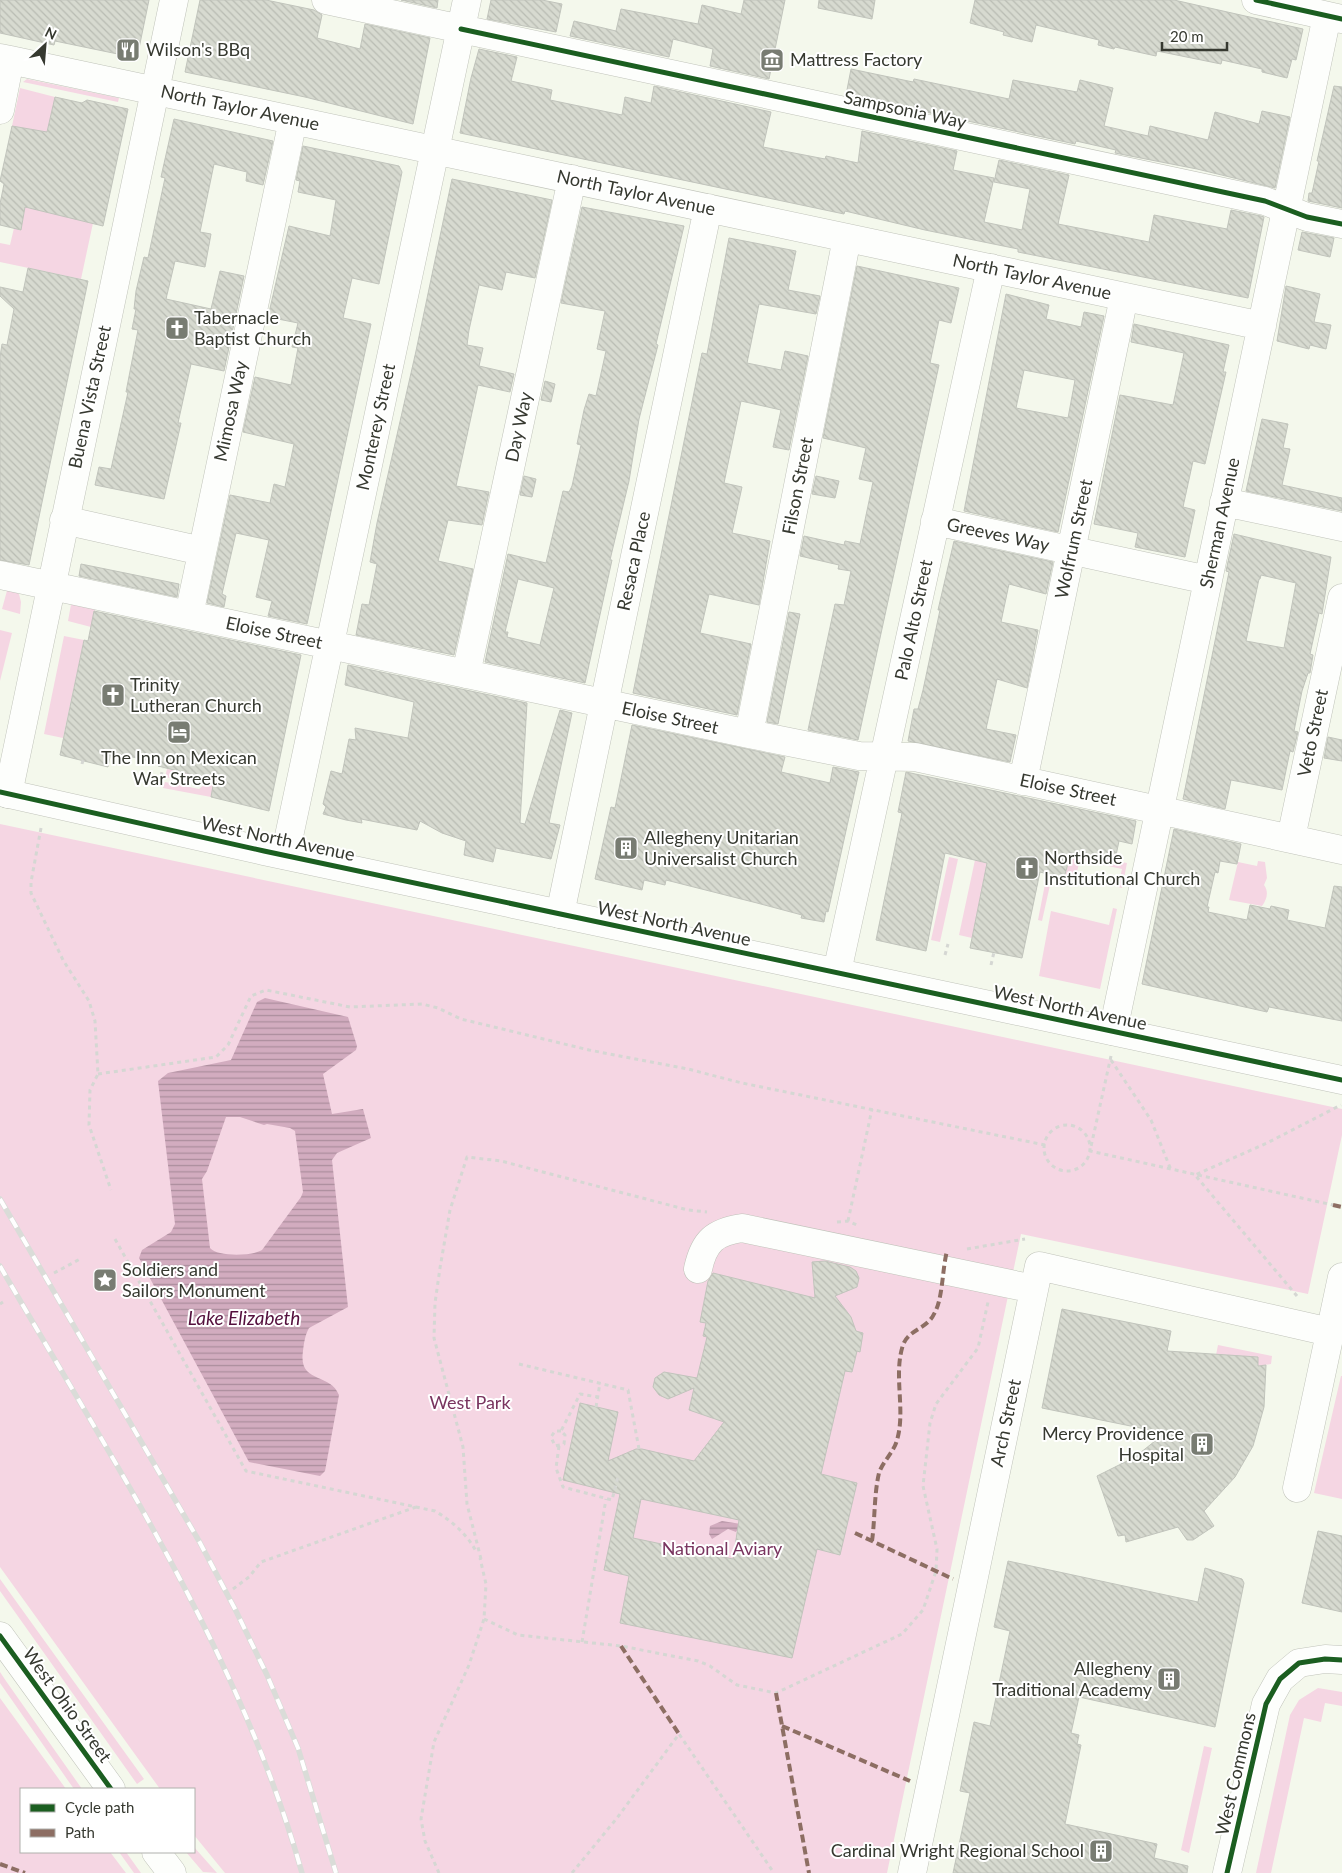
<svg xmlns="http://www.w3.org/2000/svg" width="1342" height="1873" font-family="Lato,sans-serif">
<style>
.green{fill:#f5d6e3}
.water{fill:url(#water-rules);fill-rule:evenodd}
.building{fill:url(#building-back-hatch);stroke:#c1c4bc;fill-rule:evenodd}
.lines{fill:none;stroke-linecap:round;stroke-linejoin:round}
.minor-casing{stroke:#c0c3ba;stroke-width:29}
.major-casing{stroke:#c0c3ba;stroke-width:29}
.path{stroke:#d5d7d3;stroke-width:3;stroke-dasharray:4 4;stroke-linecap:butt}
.minor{stroke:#fdfefc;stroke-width:28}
.major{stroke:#fdfefc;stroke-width:28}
.rail-casing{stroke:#dadcd8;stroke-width:5.5}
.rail{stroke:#fff;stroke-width:4;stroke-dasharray:11;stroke-linecap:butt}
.quiet{stroke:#8d6e63;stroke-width:4;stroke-dasharray:8 4;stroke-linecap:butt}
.cycleway-casing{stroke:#fff;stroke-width:8}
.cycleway{stroke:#1b5e20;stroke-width:5}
.labels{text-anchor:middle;stroke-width:4;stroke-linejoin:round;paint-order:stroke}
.poi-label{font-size:18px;fill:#363930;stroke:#fff;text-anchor:start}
.street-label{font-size:18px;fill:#363930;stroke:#fff}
.park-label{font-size:18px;fill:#79345f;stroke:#fff}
.water-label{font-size:19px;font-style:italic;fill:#54103d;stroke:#fff}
</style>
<defs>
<pattern id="water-rules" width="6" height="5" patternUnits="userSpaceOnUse" patternTransform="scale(1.25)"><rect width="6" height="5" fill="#d2acbf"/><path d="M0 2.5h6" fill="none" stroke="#ab8d9c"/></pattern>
<pattern id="building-back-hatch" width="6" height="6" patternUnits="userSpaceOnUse" patternTransform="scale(1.25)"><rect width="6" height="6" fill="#d7dad0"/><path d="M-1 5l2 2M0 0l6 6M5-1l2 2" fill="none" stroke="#b9bcb3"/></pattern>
</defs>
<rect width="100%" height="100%" fill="#f4f8ec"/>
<path class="green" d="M27 79 119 98 118 102 23 82Z
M20 88 55 97 52 114 65 136 12 126Z
M25 207 93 223 81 279 0 262V243L10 245 14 228 21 230Z
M8 587 19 594 21 602 20 614 2 609Z
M72 599 161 618 160 623 95 609 91 627 68 621Z
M0 630 12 633 0 681Z
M64 636 84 640 63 738 44 734Z
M226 682 222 742 211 797 163 788 165 782 199 789 204 785Z
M167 769 200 775 192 783 165 777Z
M0 824 1342 1109V1135L1308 1294 1021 1234 887 1873H225L194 1835V1789H160L0 1567Z
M1071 853 1127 863 1122 888 1118 887 1122 869 1080 860 1075 879 1065 876Z
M949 857 958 859 940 942 931 940Z
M975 860 987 863 972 938 959 935Z
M1258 861 1265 862 1267 878 1264 885C1269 892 1267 899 1262 906L1229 900 1238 862 1257 866Z
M1045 884 1050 885 1042 921 1038 920Z
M1113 908 1117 909 1100 989 1039 976 1051 911 1109 925Z
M1218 1345 1272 1356 1271 1364 1258 1366V1357L1216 1355Z
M1341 1376H1342V1499L1314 1493Z
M0 1579 144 1779 137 1784 0 1591Z
M0 1672 6 1681 82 1789H74L69 1782 0 1683Z
M1318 1688 1342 1692V1706L1325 1703 1321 1722 1304 1718 1271 1873H1256L1290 1715 1299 1700Z
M0 1698 66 1789H21V1852H110L126 1873H0Z
M1204 1746 1212 1748 1189 1853 1181 1850Z
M194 1847 217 1873 203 1872 186 1852H194Z
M119 1852H126L141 1873H134Z"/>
<path class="water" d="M265 998 348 1017 357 1046 356 1050 323 1074 332 1114 363 1109 371 1138 337 1153 332 1160 348 1307 309 1328C305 1335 304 1343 303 1351 298 1384 330 1372 339 1395L325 1471 320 1476 249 1462 139 1258 142 1250 171 1232 175 1224 158 1081 168 1073 231 1060 257 1002ZM226 1117H240L264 1125 267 1124 290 1128 295 1131 303 1192 301 1197 262 1250C253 1256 217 1257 210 1248L202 1179 207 1171Z
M722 1521 741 1524 736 1532 728 1529 712 1539 709 1534 710 1526Z"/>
<path class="building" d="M0 0H149L137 58 55 41 54 45 0 33Z
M200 0H266L314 10 322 15 317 38 360 49 365 24 430 38 413 124 305 97 185 72Z
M401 0H438L437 8Z
M491 0H542L562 4 556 32 487 19Z
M744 0H785L769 79 710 66 713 49 673 39 669 57 570 36 574 21 616 31 621 9 698 24 702 5 741 14Z
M819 0H875L872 19 818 8Z
M975 0H1174L1303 29 1296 60 1292 59 1287 78 1262 72V69L1222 60 1221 64 1157 51 1156 56 1115 47 1114 49 1098 45 1099 40 1036 25 1032 42 1003 35 1004 32 970 23Z
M479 49 517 57 511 81 552 90 550 100 622 115 625 97 651 103 654 86 771 112 763 147 825 159 826 156 858 163 862 131 957 151 953 170 994 178 984 222 1022 230 1030 189 994 182 999 160 1069 175 1058 224 1149 242 1154 215 1227 229 1231 210 1261 216 1264 217 1248 298 1018 252V249L925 230 845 211 844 214 460 133 471 78Z
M851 69 913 82 914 79 1009 99 1013 80 1077 92 1080 80 1113 88 1104 126 1148 136 1150 126 1208 140 1215 112 1259 124 1262 111 1290 117 1275 188 1197 169 1115 153 1116 150 1076 141 1075 144 846 95Z
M1334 86 1342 87V208L1308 201 1309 193H1312L1319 161H1317Z
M55 97 82 103 87 100 128 109 103 226 25 207 21 230 0 225V204L4 184 0 181 12 126 47 132Z
M174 119 273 141 263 185 246 181 247 172 214 164 200 232 211 234 205 267 175 261 166 299 211 309 220 271 244 276 224 371 191 364 178 423H181L164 499 95 485 99 467 111 469 128 392H126L138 330 132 329 136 309H134L136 291 144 257 148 258 165 178 161 177Z
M303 146 399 166 402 172 379 284 352 278 343 318 371 324 307 624 268 616 272 601 256 597 269 540 236 533 222 594 226 596 224 607 207 603 230 495 270 503 274 484 285 487 294 444 243 432 255 377 291 385 298 348 292 347 298 323 268 317 289 226 330 236 336 200 298 192 300 181 296 180Z
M452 179 552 200 535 278 506 272 502 290 479 285 469 330 467 345 483 348 479 366 514 374 510 392 478 385 456 486 489 492 482 525 448 520 438 561 473 569 454 655 356 635 362 604 369 605 377 564 370 562 377 523 416 351Z
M582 207 684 226 656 344 658 345 639 419 629 481 610 560H612L585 683 485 662 508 554 546 563 563 491 569 492 572 486 581 445 577 444 584 410 589 394 596 396 606 351 597 349 605 311 561 303ZM518 579 554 588 540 645 507 637 508 632H505Z
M1302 232 1334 238 1330 257 1298 250Z
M729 238 796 251 788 290 820 296 816 314 759 304 747 363 781 370 785 351 808 356 789 450 773 447 781 410 741 401 724 483 742 487 732 533 770 541 759 605 709 594 700 633 751 644 737 715 633 693 702 353 707 354Z
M857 266 959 288 951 323 939 320 930 363 939 365 858 740 808 730 835 604 844 605 851 571 838 569 839 565 800 556 804 536 844 545 845 541 860 544 873 482 859 479 866 448 823 438Z
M28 268 88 281 29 565 0 560V357L2 344 7 345 14 309 0 296V287L23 292Z
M1286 286 1320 294 1314 322 1331 325 1326 349 1310 345 1309 349 1277 341Z
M1006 294 1049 305 1046 319 1081 327 1084 312 1104 316 1058 532 964 511ZM1024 370 1075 380 1068 418 1016 408Z
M1134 324 1229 345 1223 372H1226L1205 464 1193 461 1183 507 1195 510 1185 557 1135 547 1138 533 1094 524 1120 395 1173 405 1184 353 1131 342Z
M545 381 555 384 551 402 541 400Z
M1262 419 1288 424 1283 448 1290 449 1282 485 1342 498V511L1246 491Z
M524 476 536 479 532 497 520 495Z
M816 476 839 481 835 498 812 494Z
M1234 534 1331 557 1322 614 1319 613 1310 654 1313 655 1310 673H1308L1302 691 1294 731 1298 732 1293 752 1290 751 1282 790 1231 780 1225 809 1183 799 1229 572 1226 571ZM1261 575 1296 583 1284 648 1246 641 1259 579H1260Z
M954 541 1053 562 1046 594 1009 584 1001 622 1038 630 1027 688 997 679 986 729 1016 735 1010 762 908 741 914 709H918L923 690 940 610H938Z
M81 564 179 584 177 597 79 576Z
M94 611 301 655 269 811 211 797 214 780 158 766V763L111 752 108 767 60 755 84 640 88 641Z
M789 612 800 614 778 724 767 722Z
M348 665 527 703 520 823 525 824 560 710 572 713 549 823 560 825 551 859 496 848 493 862 464 855 466 841 442 833 420 821 417 830 361 819 362 823 346 820 323 814 326 807 323 804 331 771 342 774 349 739 356 740 355 728 408 738 414 702 345 685Z
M632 725 785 757 781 772 830 783 833 767 859 772 828 912 826 911 824 922 801 918 802 915 757 903 666 880 665 885 644 880 642 890 595 879 611 807 615 808Z
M1328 737 1342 740V761L1324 758Z
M906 772 1136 821 1132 844 1119 841 1115 860 1105 858 1104 860 1071 853 1064 878 1040 872 1022 958 970 948 987 863 945 853 926 951 876 940 902 813 898 812Z
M1174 829 1241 844 1237 864 1220 861 1218 873 1215 872 1207 907H1209L1208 912 1247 920 1250 905 1270 909 1271 906 1289 910 1287 920 1325 928 1334 886 1342 887V1021L1269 1007 1267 1012 1142 984Z
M825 1261 850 1267 856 1271 859 1278 857 1287 835 1296 851 1317 856 1331 863 1333 860 1352 857 1351 852 1372 845 1371 821 1474 857 1483 840 1555 817 1549 792 1658 620 1623 629 1576 604 1570 620 1494 563 1480 580 1403 618 1412 608 1461 636 1449H642L694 1461 724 1422 689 1410 694 1388 668 1399 659 1395 653 1387 655 1378 664 1372 697 1378 707 1337 703 1336 706 1323 700 1322 708 1281 713 1273 815 1298 812 1262ZM641 1499 739 1520 733 1559 633 1538Z
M1062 1309 1171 1331 1167 1351 1258 1357V1366L1266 1365 1264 1407 1253 1446 1235 1477 1204 1511 1214 1526 1193 1540H1187L1178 1527 1126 1542 1125 1535 1118 1536 1097 1476 1135 1457 1165 1433 1042 1408Z
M1318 1531 1342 1536V1612L1302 1603Z
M1008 1561 1198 1602 1205 1568 1242 1579 1244 1583 1215 1727 1079 1697 1071 1733 1079 1735 1077 1744 1081 1745 1065 1824 1157 1844 1154 1858 1188 1866 1187 1873H953L970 1793 960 1791 974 1722 990 1726 1010 1631 994 1627Z"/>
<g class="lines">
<g class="minor-casing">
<path id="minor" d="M326 0 1265 201 1307 217 1342 224
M1256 0 1342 19
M0 58 10 60 0 110
M10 60 1262 326
M1224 502 1342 527
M64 520 202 551
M935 521 1208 580
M0 575 749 734 859 756 915 757 1342 850
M189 615 293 120
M466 674 572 179
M749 734 847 238
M1023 781 1124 297
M8 794 174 0
M1291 838 1342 598
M285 855 467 0
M560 914 708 208
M837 972 991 268
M1113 1031 1327 16
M698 1269C704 1241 715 1232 742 1228L1034 1289
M1297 1488 1342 1277
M912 1873 1039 1266 1330 1332"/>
</g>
<g class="major-casing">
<path id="major" d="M0 792 264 851 1342 1080
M0 1636 111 1789
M156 1852 172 1873
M1227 1873 1266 1704 1280 1679 1299 1663 1325 1659 1342 1660"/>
</g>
<path class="path" d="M82 764 83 760
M161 776 163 768
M41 828 31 882V893L63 960 89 1001 95 1021 98 1074 90 1090 89 1125 111 1190
M945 955 948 944
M991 965 994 952
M1111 1056 1090 1151 1333 1205
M1111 1060 1151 1120 1171 1170
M98 1074 216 1057 228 1045 251 996 266 990 350 1007 422 1004 438 1008 461 1019 589 1050 688 1069 742 1083 1045 1145
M1044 1148a23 23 0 1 1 46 0a23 23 0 1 1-46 0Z
M848 1221 872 1109
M837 1222 848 1221 857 1225
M115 1239 246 1471 435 1511C453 1522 467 1534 477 1553
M967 1249 1025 1239
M54 1273 82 1258
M1297 1296 1195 1175 1267 1143 1341 1105
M0 1304 3 1302
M519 1364 628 1390 639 1449
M596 1407 600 1383
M561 1431H555L551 1437 555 1446 564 1444 565 1435 561 1431 580 1394 598 1397
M559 1446 556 1468 563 1487 612 1500 618 1477
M481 1559 467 1504 463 1447 434 1338 435 1303 440 1268 450 1210 467 1157 501 1161 688 1210 707 1212
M233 1589 249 1577 261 1562 416 1507
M484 1619 518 1635 621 1646 698 1661 710 1666 737 1685 776 1693 902 1634 923 1610 936 1571 937 1549 923 1486 930 1423 936 1404 978 1348 988 1302
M582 1642 606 1499
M439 1873 425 1841 421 1819 434 1742 469 1665 484 1619 486 1584 480 1558
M572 1873 617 1818 679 1734 774 1873"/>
<use href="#minor" class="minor"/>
<use href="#major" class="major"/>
<g class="rail-casing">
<path id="rail" d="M0 1199 199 1541 235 1609 267 1675 298 1748 336 1873
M0 1266C113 1462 240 1653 302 1873"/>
</g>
<use href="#rail" class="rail"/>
<path class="quiet" d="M1333 1205 1342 1207
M855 1533 953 1579
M872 1541C875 1520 874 1494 879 1473 883 1461 894 1452 897 1440 906 1410 893 1375 903 1345 909 1329 927 1329 934 1314 943 1299 942 1270 947 1251
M621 1646 679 1734
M776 1693 809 1873
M782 1726 910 1781
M0 1864 25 1873"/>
<g class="cycleway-casing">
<path id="cycleway" d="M1256 0 1342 19
M461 29 1265 201 1307 217 1342 224
M0 792 264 851 1342 1080
M0 1636 111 1789
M1227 1873 1266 1704 1280 1679 1299 1663 1325 1659 1342 1660"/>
</g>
<use href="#cycleway" class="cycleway"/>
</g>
<defs>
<g id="restaurant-square" transform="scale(1.25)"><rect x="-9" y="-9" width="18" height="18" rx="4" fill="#787c72" stroke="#fff"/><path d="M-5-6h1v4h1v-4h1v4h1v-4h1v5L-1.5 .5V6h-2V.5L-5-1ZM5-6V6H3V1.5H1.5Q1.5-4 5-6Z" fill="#fff"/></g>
<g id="museum-square" transform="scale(1.25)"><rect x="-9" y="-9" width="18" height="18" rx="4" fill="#787c72" stroke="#fff"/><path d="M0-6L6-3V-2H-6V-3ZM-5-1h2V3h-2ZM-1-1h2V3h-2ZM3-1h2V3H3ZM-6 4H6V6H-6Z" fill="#fff"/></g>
<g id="church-square" transform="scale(1.25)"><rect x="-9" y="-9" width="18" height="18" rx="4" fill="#787c72" stroke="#fff"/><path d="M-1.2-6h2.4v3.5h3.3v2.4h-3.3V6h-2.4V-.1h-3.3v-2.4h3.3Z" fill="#fff"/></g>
<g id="hotel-square" transform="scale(1.25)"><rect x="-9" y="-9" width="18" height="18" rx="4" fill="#787c72" stroke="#fff"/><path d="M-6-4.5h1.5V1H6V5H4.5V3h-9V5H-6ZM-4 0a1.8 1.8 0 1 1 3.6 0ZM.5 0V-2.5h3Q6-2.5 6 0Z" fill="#fff"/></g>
<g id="building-square" transform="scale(1.25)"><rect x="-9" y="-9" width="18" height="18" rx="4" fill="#787c72" stroke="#fff"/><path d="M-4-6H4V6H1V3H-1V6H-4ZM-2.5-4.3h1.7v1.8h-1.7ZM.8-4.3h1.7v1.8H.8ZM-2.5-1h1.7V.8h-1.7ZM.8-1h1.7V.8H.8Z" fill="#fff"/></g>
<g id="sight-square" transform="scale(1.25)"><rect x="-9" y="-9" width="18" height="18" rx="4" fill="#787c72" stroke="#fff"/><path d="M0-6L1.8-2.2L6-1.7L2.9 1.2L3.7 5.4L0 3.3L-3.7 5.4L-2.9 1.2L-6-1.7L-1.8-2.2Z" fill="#fff"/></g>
</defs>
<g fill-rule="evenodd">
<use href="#restaurant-square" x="128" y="50"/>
<use href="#museum-square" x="772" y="60"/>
<use href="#church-square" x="177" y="328"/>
<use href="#church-square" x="113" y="695"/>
<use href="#hotel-square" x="179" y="732"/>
<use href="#building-square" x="626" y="848"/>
<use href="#church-square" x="1027" y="868"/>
<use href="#sight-square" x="105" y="1280"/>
<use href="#building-square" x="1202" y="1444"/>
<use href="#building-square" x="1169" y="1679"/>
<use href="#building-square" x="1101" y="1851"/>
</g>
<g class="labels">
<g class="poi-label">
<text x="146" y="56">Wilson's BBq</text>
<text x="790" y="66">Mattress Factory</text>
<text x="194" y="324">Tabernacle<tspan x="194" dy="21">Baptist Church</tspan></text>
<text x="130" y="691">Trinity<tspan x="130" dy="21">Lutheran Church</tspan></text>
<text x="179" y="764" text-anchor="middle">The Inn on Mexican<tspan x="179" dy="21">War Streets</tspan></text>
<text x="644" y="844">Allegheny Unitarian<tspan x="644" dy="21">Universalist Church</tspan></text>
<text x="1044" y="864">Northside<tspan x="1044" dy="21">Institutional Church</tspan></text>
<text x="122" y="1276">Soldiers and<tspan x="122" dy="21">Sailors Monument</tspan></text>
<text x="1184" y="1440" text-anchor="end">Mercy Providence<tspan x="1184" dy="21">Hospital</tspan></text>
<text x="1152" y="1675" text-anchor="end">Allegheny<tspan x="1152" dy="21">Traditional Academy</tspan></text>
<text x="1084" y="1857" text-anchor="end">Cardinal Wright Regional School</text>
</g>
<g class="street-label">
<text transform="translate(240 108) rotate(12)" y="6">North Taylor Avenue</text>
<text transform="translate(905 110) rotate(12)" y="6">Sampsonia Way</text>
<text transform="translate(636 193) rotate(12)" y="6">North Taylor Avenue</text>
<text transform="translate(1032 277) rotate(12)" y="6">North Taylor Avenue</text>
<text transform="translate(90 397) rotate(-78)" y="6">Buena Vista Street</text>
<text transform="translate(231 411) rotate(-78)" y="6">Mimosa Way</text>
<text transform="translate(376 427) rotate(-78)" y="6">Monterey Street</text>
<text transform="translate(519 427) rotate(-78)" y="6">Day Way</text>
<text transform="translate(798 486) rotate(-79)" y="6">Filson Street</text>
<text transform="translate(1220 523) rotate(-78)" y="6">Sherman Avenue</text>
<text transform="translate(998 535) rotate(12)" y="6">Greeves Way</text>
<text transform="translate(1074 539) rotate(-78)" y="6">Wolfrum Street</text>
<text transform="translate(634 561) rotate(-78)" y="6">Resaca Place</text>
<text transform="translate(914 620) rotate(-78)" y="6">Palo Alto Street</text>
<text transform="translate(274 633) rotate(12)" y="6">Eloise Street</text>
<text transform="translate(670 718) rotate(12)" y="6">Eloise Street</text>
<text transform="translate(1313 733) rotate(-78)" y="6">Veto Street</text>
<text transform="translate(1068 790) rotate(12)" y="6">Eloise Street</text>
<text transform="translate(278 839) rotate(12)" y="6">West North Avenue</text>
<text transform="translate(674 924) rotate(12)" y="6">West North Avenue</text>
<text transform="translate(1070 1008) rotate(12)" y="6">West North Avenue</text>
<text transform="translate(1006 1423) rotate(-78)" y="6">Arch Street</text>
<text transform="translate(67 1705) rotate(54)" y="6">West Ohio Street</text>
<text transform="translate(1236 1774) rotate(-77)" y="6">West Commons</text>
</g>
<g class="park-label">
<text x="470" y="1409">West Park</text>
<text x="722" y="1555">National Aviary</text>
</g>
<g class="water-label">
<text x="244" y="1325">Lake Elizabeth</text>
</g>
</g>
<rect x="20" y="1788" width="175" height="65" fill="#ffffff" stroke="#afb0ac"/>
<rect x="30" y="1804" width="25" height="8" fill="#1b5e20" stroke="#afb0ac"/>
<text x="65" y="1813" font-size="15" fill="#363930">Cycle path</text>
<rect x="30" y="1829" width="25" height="8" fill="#8d6e63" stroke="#afb0ac"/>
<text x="65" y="1838" font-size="15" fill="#363930">Path</text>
<g transform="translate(45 45) rotate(26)" stroke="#ffffff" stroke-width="4" paint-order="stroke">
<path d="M0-4L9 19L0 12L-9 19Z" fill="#363930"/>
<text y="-8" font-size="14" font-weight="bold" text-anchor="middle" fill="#363930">N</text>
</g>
<path d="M1162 42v8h65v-8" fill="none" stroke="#363930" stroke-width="2.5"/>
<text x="1170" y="42" font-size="15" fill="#363930" stroke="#ffffff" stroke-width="4" paint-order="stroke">20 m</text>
</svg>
